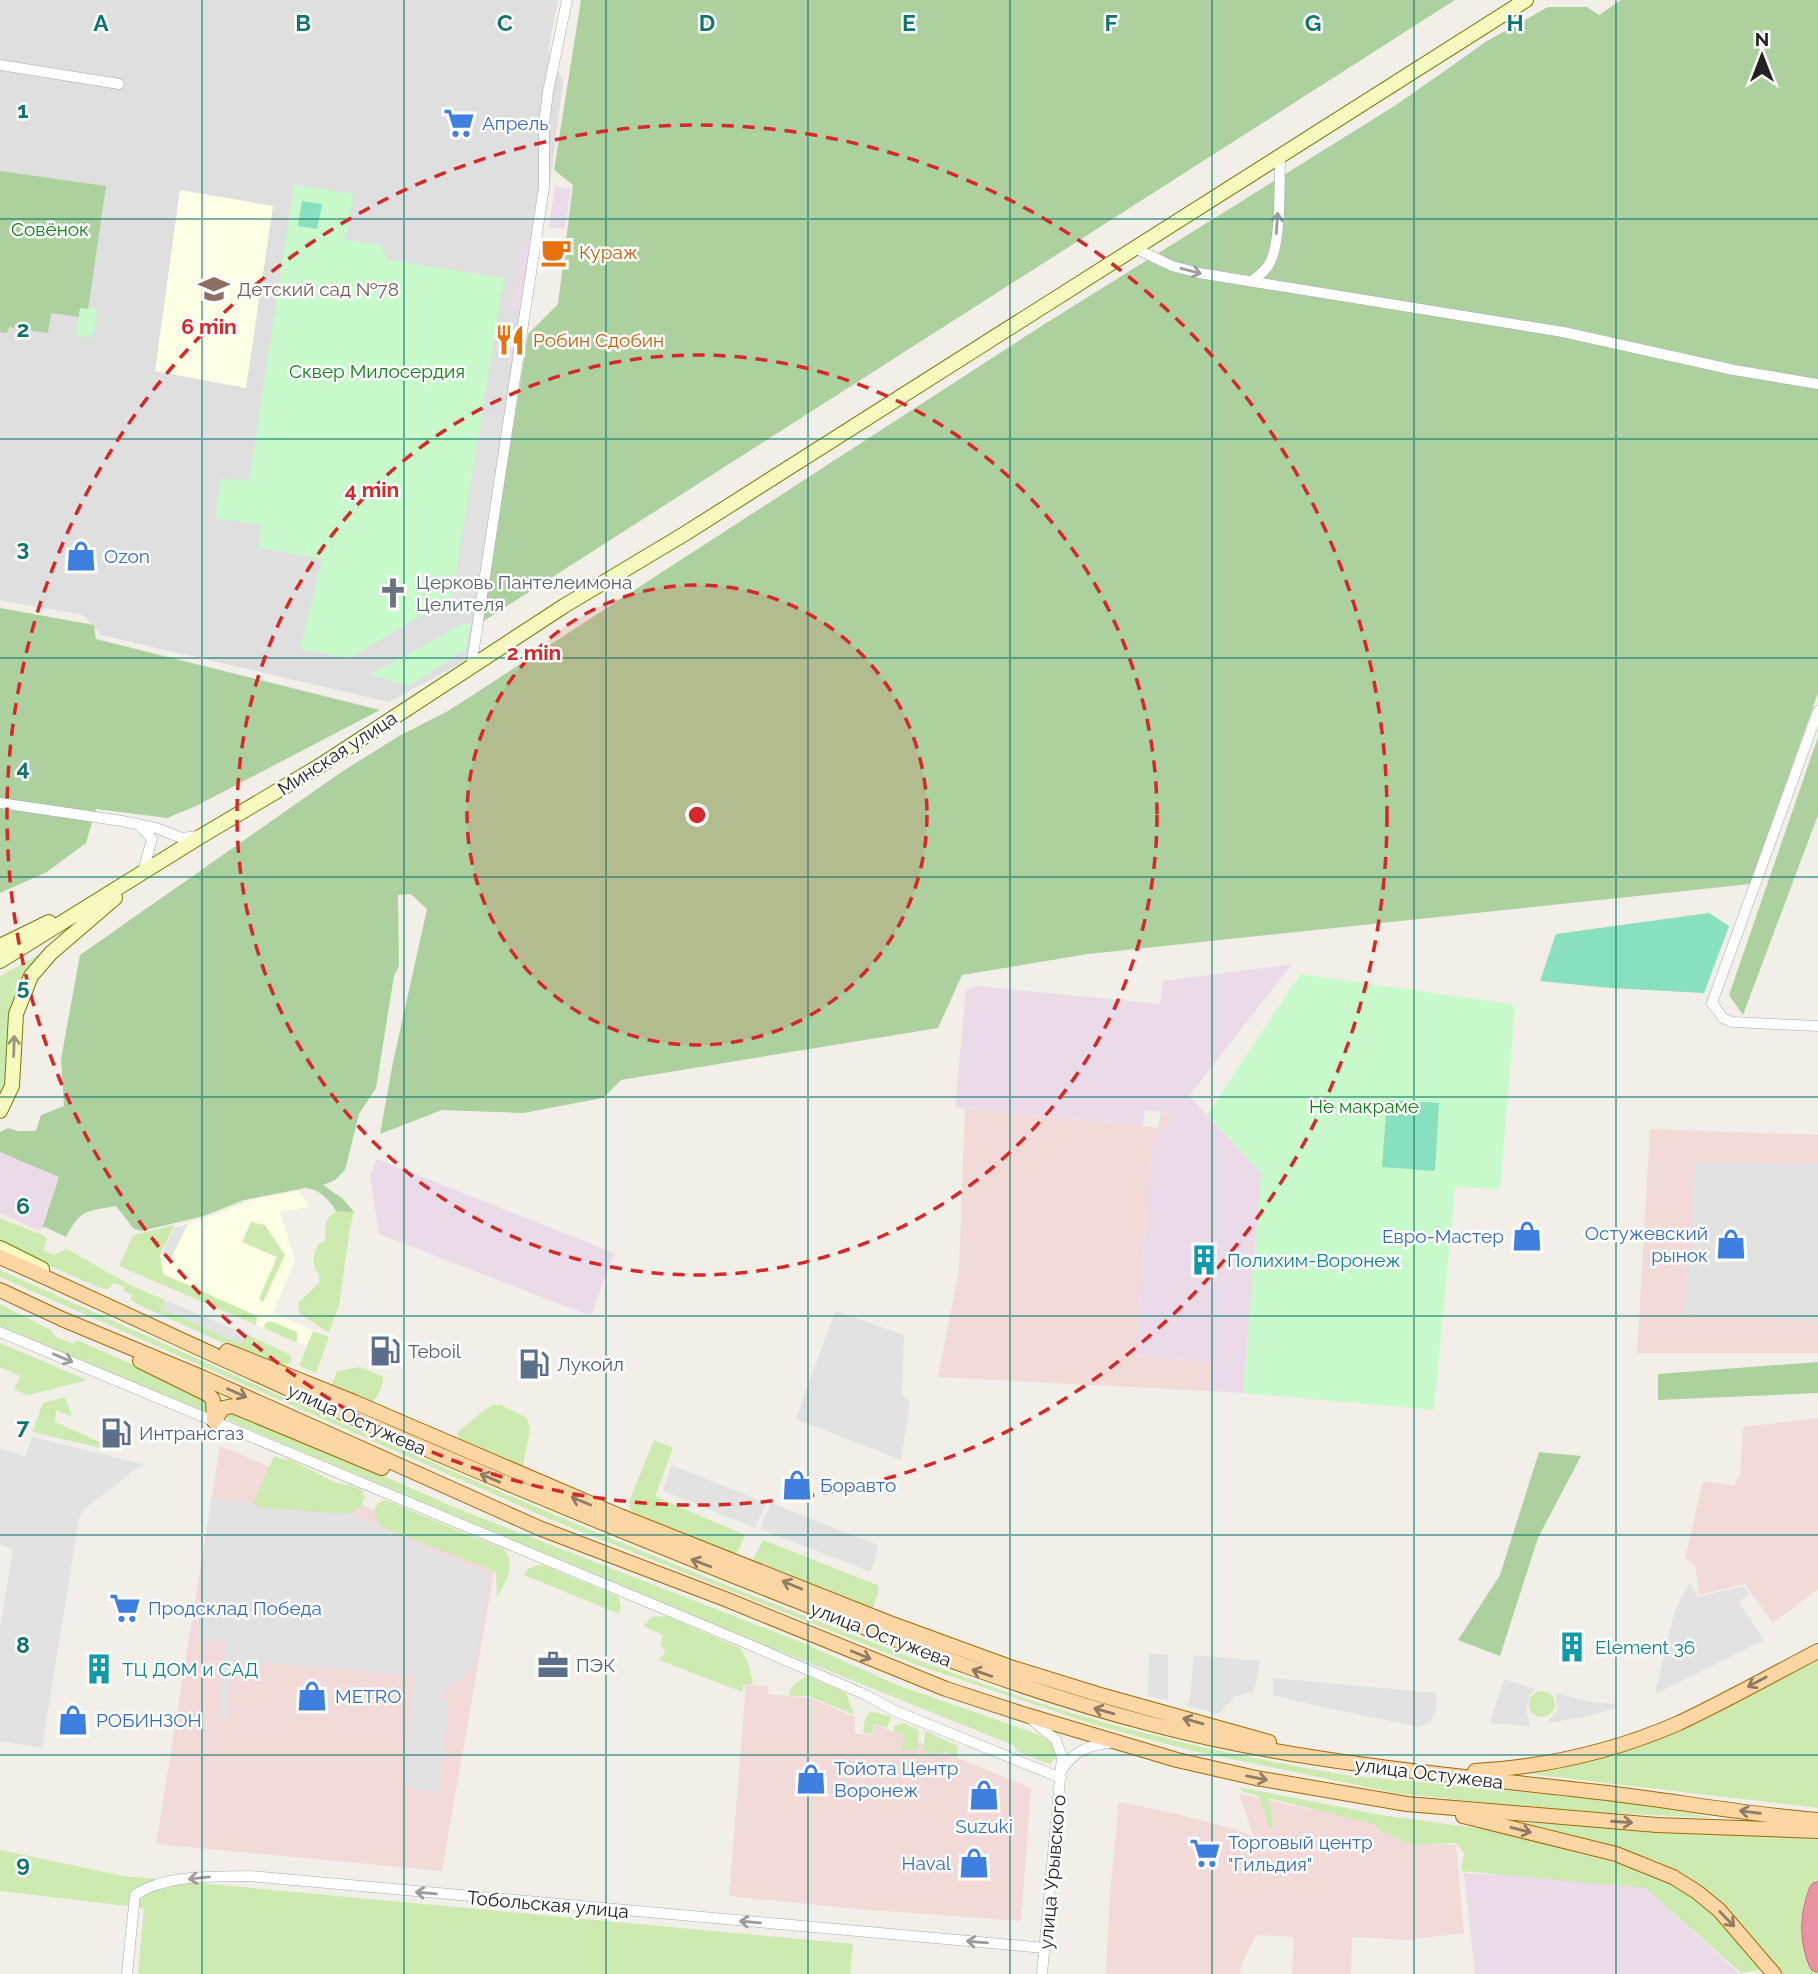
<svg xmlns="http://www.w3.org/2000/svg" width="1818" height="1974" font-family="Raleway,sans-serif">
<style>
.residential{fill:#e0dfdf}
.commercial{fill:#f2dad9}
.industrial{fill:#ebdbe8}
.education{fill:#ffffe5}
.grass{fill:#cdebb0}
.forest{fill:#add19e}
.park{fill:#c8facc}
.pitch{fill:#88e0be}
.parking{fill:#e2e2e2}
.lines{fill:none;stroke-linecap:round;stroke-linejoin:round}
.street-casing{stroke:#a9a9a9;stroke-width:11}
.secondary-casing{stroke:#707d05;stroke-width:16}
.primary-casing{stroke:#a06b00;stroke-width:16}
.highway-casing{stroke:#dc2a67;stroke-width:19}
.street{stroke:#fff;stroke-width:10}
.secondary{stroke:#f7fabf;stroke-width:14}
.primary{stroke:#fcd6a4;stroke-width:14}
.highway{stroke:#e892a2;stroke-width:18}
.oneway{stroke:#9c9c9c}
.oneway2{stroke:#979978}
.oneway3{stroke:#8f7c63}
.grid{fill:none;stroke:#0f766e;stroke-width:2;stroke-opacity:0.55}
.ring{fill:none;stroke:#d62828;stroke-width:3.5;stroke-dasharray:12 9}
.labels{text-anchor:middle;stroke-width:5;stroke-linejoin:round;paint-order:stroke}
.shop-label{font-size:19px;fill:#366cbe;stroke:#fff;text-anchor:start}
.park-label{font-size:19px;fill:#0c8416;stroke:#fff}
.food-label{font-size:19px;fill:#c56008;stroke:#fff;text-anchor:start}
.education-label{font-size:19px;fill:#785e54;stroke:#fff;text-anchor:start}
.worship-label{font-size:19px;fill:#5b616d;stroke:#fff;text-anchor:start}
.street-label{font-size:19px;fill:#222;stroke:#fff}
.culture-label{font-size:19px;fill:#0d838f;stroke:#fff;text-anchor:start}
.service-label{font-size:19px;fill:#4e5e75;stroke:#fff;text-anchor:start}
.grid-label{font-size:23px;text-anchor:middle;font-weight:bold;fill:#0f766e;stroke:#fff;stroke-width:5;stroke-linejoin:round;paint-order:stroke}
.centre{fill:#d62828;stroke:#fff;stroke-width:3.5}
.ring-label{font-size:21px;text-anchor:middle;font-weight:bold;fill:#d62828;stroke:#fff;stroke-width:5;stroke-linejoin:round;paint-order:stroke}
</style>
<rect width="100%" height="100%" fill="#f2efe9"/>
<path class="residential" d="M0 0H558L548 50 563 81 552 169 474 656 389 702 101 635 83 615 0 600Z"/>
<path class="commercial" d="M965 1108 1158 1128 1161 1112 1176 1113 1152 1146 1135 1356 1211 1362 1209 1391 938 1377 959 1271Z
M1650 1129 1818 1135V1353H1637Z
M1818 1418V1589L1773 1623 1745 1584 1699 1595 1695 1565 1685 1558 1703 1481 1734 1486 1740 1475 1743 1427Z
M220 1446 496 1561 442 1871 156 1844Z
M746 1685 769 1686 768 1694 810 1698 855 1717V1734L873 1735 874 1727 877 1725 1031 1788 1021 1921 857 1909 729 1896Z
M1239 1794 1380 1824 1415 1844 1456 1845 1464 1933 1408 1940 1352 1937 1351 1974H1292L1294 1937 1256 1935 1242 1963 1240 1974H1106L1110 1892 1119 1802 1177 1814 1238 1830 1254 1837Z"/>
<path class="industrial" d="M555 186 571 189 565 229 549 227Z
M522 241 534 243 522 313 510 311Z
M1292 964 1189 1096 1261 1173 1243 1393 1209 1391 1211 1362 1135 1356 1152 1145 1175 1113 1145 1110 1143 1126 955 1107 966 990 976 986 1160 1004 1163 981Z
M0 1152 59 1177 40 1231 0 1213Z
M377 1159 614 1253 591 1316 379 1234 370 1176Z
M1464 1873 1577 1879 1645 1888 1740 1974H1475Z"/>
<path class="education" d="M180 190 273 206 246 388 155 371Z
M299 1191 309 1207 280 1212 295 1260 273 1313 328 1337 324 1354 120 1265 135 1236 204 1219 252 1200Z"/>
<path class="grass" d="M47 950 35 962 0 1103V976Z
M336 1211 354 1212 350 1227 339 1305 329 1333 299 1313 298 1303 319 1283V1275C311 1264 313 1255 319 1243H324C329 1227 319 1224 336 1211Z
M0 1218 45 1236 47 1239 43 1250 53 1255 67 1249 132 1286 165 1300 161 1309 241 1344 246 1334 287 1353 291 1356V1362L283 1366 239 1350 139 1305 130 1299 132 1295 124 1291 125 1288 114 1283 108 1289 100 1288 0 1244Z
M251 1222 265 1225 285 1255 263 1302 259 1299 277 1257 242 1242Z
M175 1225 160 1254 163 1274 257 1316 256 1325 119 1266 133 1235Z
M0 1270C242 1379 484 1489 731 1587 819 1621 906 1657 995 1688 1109 1728 1227 1755 1346 1775L1638 1803 1714 1818 1554 1810 1395 1793 1193 1751 1095 1725 917 1665 552 1520 0 1277Z
M0 1304 51 1330 56 1337 73 1344 77 1340 200 1394 208 1407 204 1412 0 1326Z
M271 1321 297 1332V1341L295 1342 264 1328 265 1323Z
M313 1331 329 1337 316 1373 299 1366Z
M0 1343 87 1380 29 1395 14 1390 20 1376 0 1367Z
M361 1367 383 1377C383 1387 378 1398 370 1403L334 1389 332 1384 337 1371Z
M65 1397 72 1417 56 1410 55 1422 102 1443 101 1448 32 1432 43 1403Z
M493 1405H501L527 1418 530 1428 523 1467 461 1445 457 1433 479 1414Z
M228 1411 305 1441 456 1508 801 1642 900 1686 1037 1734 1054 1744 1056 1758 1050 1764 1046 1763 1017 1751 1013 1745 722 1628 229 1421 224 1414Z
M654 1440 673 1448 656 1494 657 1497 745 1535 738 1551 731 1557 632 1515 629 1502Z
M274 1456 285 1460 289 1459 336 1483 350 1485 362 1490 365 1497 361 1507 349 1514 261 1508 253 1503Z
M385 1500 503 1549C518 1563 505 1583 497 1597L496 1572 382 1527C373 1517 370 1505 385 1500Z
M763 1540 877 1585 879 1589 873 1608 867 1610 758 1566 752 1561Z
M537 1565H543L619 1597 621 1608 619 1614 524 1575 528 1569Z
M666 1616 740 1648 748 1662 753 1684 743 1685V1692L659 1660 666 1651 660 1645 663 1635 644 1626 652 1617Z
M1818 1657V1808L1521 1773 1567 1766 1623 1749Z
M807 1676 846 1693 854 1715 809 1696H790L789 1693 794 1684Z
M1529 1704a13 13 0 1 1 26 0a13 13 0 1 1-26 0Z
M871 1711 891 1717 887 1728 874 1724 872 1734 863 1733 865 1719Z
M903 1723 919 1730 917 1751 902 1749 904 1736 894 1732V1727Z
M925 1731 958 1746 957 1757 943 1751 942 1754 924 1751Z
M1239 1787 1381 1815 1484 1829 1646 1871 1683 1889 1714 1914 1761 1970 1741 1973 1645 1888 1461 1871 1464 1853 1456 1843 1412 1845 1378 1830 1376 1825 1269 1798 1273 1824 1272 1828H1269L1259 1796 1244 1792Z
M1516 1822 1818 1839V1974H1782L1704 1889 1682 1874 1657 1861 1618 1849Z
M0 1850 124 1876 853 1944 850 1974H138L144 1908 0 1891Z"/>
<path class="forest" d="M581 0H1455L482 622 528 334 558 304 573 185 554 170Z
M1621 0H1818V693L1750 884 1088 954 962 975 938 1028 621 1080 603 1098 523 1113 442 1110 380 1134 393 1062 427 909 411 894 398 895 399 966 394 976 376 1088 359 1114 345 1170 335 1180 323 1185 342 1198 354 1212 336 1211C329 1199 319 1189 305 1188L244 1200 204 1216 141 1231 133 1228 116 1206C85 1212 82 1208 66 1237L45 1227 42 1228 59 1177 0 1152V1132L8 1128 18 1131H36L41 1115 64 1106 61 1059 80 955 343 771 399 736 448 711 1043 325 1396 105 1487 41 1548 7H1587L1599 15Z
M0 171 106 186 88 310 80 309 79 317 51 313 48 333 9 327 7 333 0 332Z
M0 608 94 625 96 639 380 710 196 806 167 818 96 809 86 843 47 872 0 893Z
M1818 737V815L1743 1015 1729 995Z
M1818 1362V1393L1658 1400V1374Z
M1539 1452 1581 1456 1538 1538 1500 1656 1458 1640 1500 1575Z"/>
<path class="park" d="M294 185 353 194 345 240 380 245 387 260 504 278 452 597 350 658 300 649 322 559 258 548 261 525 215 518 221 478 249 481Z
M80 308 97 310 93 338 76 336Z
M466 622 470 625 465 650 409 686 370 675Z
M1300 974 1511 1004 1515 1008 1500 1189 1455 1187 1434 1410 1243 1393 1261 1173 1207 1115Z"/>
<path class="pitch" d="M302 201 322 204 317 229 298 226Z
M1709 913 1729 926 1704 993 1610 988 1540 981 1556 934Z
M1387 1100 1439 1103 1435 1171 1382 1167Z"/>
<path class="parking" d="M482 414 505 417 475 607 453 604Z
M1695 1162 1818 1164V1321L1684 1314Z
M188 1224 171 1258 161 1253 175 1227Z
M165 1300 246 1334 241 1344 161 1309Z
M835 1311 904 1335 902 1395 910 1403 901 1460 796 1419Z
M32 1437 143 1464 84 1509 79 1518 42 1748 0 1741V1628L13 1549 0 1545V1448L25 1457Z
M671 1465 766 1503 755 1528 663 1491Z
M211 1499 253 1503 261 1508 349 1514 491 1575 474 1667 443 1692 442 1699 449 1700 439 1792 410 1789 403 1776 415 1676 232 1660 226 1718 218 1717 226 1641 197 1638Z
M771 1503 878 1545 871 1572 760 1529Z
M1690 1582 1698 1597 1744 1586 1749 1594 1739 1602 1764 1640 1655 1694 1675 1610Z
M1149 1654 1168 1655V1701L1148 1696Z
M1194 1655 1260 1661 1254 1691 1236 1696 1218 1714 1187 1706 1190 1697Z
M1273 1678 1437 1693 1436 1712 1430 1722 1419 1727 1318 1706 1273 1695Z
M1504 1679 1536 1689 1530 1695 1526 1709 1530 1726 1490 1723Z
M1555 1693 1592 1702 1615 1704 1616 1708 1594 1715 1549 1723V1719L1554 1715 1558 1707Z"/>
<g class="lines">
<g class="street-casing">
<path id="street" d="M0 65 119 84
M1135 248 1172 266 1199 273 1563 332 1734 370 1818 384
M1252 281C1258 276 1264 272 1268 266 1282 246 1279 182 1280 157
M471 668 544 187V123L548 92 567 0
M1818 711 1712 1003 1723 1018 1732 1022 1818 1026
M0 803 122 821 156 828 182 838 198 836
M140 826 152 839 143 871
M0 1332 741 1641 866 1695 895 1711 1061 1778
M1032 1720 1056 1740 1062 1757 1042 1974
M1062 1770C1074 1751 1088 1745 1110 1743
M127 1974 135 1895C166 1874 213 1877 250 1876L1045 1948"/>
</g>
<g class="secondary-casing">
<path id="secondary" d="M0 946 49 922
M0 961 203 835 321 765 564 606 686 533 1526 0
M0 1111 12 1086 16 1014 31 976 51 953 115 898
M0 1248 42 1269"/>
</g>
<g class="primary-casing">
<path id="primary" d="M0 1257C97 1300 193 1346 289 1389 436 1455 584 1516 734 1576 871 1630 1007 1687 1151 1724 1294 1762 1442 1774 1589 1791 1665 1799 1741 1814 1818 1820
M0 1290 62 1319 206 1379 539 1528 725 1599 946 1689 1026 1715 1177 1760 1256 1778 1407 1804 1657 1825 1818 1831
M227 1351 354 1402 620 1516 887 1622 1013 1668 1097 1694 1269 1742
M140 1361 209 1395 213 1400 214 1421
M214 1421 223 1408 233 1406 382 1468
M1475 1771C1545 1767 1615 1751 1679 1723 1726 1701 1772 1675 1818 1651
M1463 1816 1616 1854 1673 1877 1697 1892 1719 1910 1774 1974"/>
</g>
<g class="highway-casing">
<path id="highway" d="M1818 1891C1809 1915 1808 1939 1818 1963"/>
</g>
<use href="#street" class="street"/>
<use href="#secondary" class="secondary"/>
<use href="#primary" class="primary"/>
<use href="#highway" class="highway"/>
</g>
<defs><path id="oneway-shaft" d="M-6 0H5M1.5-3L5.5 0L1.5 3" fill="none" stroke-width="1.6" stroke-linecap="round" stroke-linejoin="round" transform="scale(1.75)"/></defs>
<g class="oneway">
<use href="#oneway-shaft" transform="translate(1277 223) rotate(-86)"/>
<use href="#oneway-shaft" transform="translate(1191 271) rotate(15)"/>
<use href="#oneway-shaft" transform="translate(63 1358) rotate(23)"/>
<use href="#oneway-shaft" transform="translate(199 1878) rotate(174)"/>
<use href="#oneway-shaft" transform="translate(426 1893) rotate(-175)"/>
<use href="#oneway-shaft" transform="translate(750 1922) rotate(-175)"/>
<use href="#oneway-shaft" transform="translate(977 1942) rotate(-175)"/>
</g>
<use class="oneway2" href="#oneway-shaft" transform="translate(14 1046) rotate(-88)"/>
<g class="oneway3">
<use href="#oneway-shaft" transform="translate(237 1393) rotate(24)"/>
<use href="#oneway-shaft" transform="translate(490 1478) rotate(-157)"/>
<use href="#oneway-shaft" transform="translate(581 1501) rotate(-158)"/>
<use href="#oneway-shaft" transform="translate(701 1563) rotate(-159)"/>
<use href="#oneway-shaft" transform="translate(792 1585) rotate(-158)"/>
<use href="#oneway-shaft" transform="translate(861 1655) rotate(22)"/>
<use href="#oneway-shaft" transform="translate(982 1673) rotate(-161)"/>
<use href="#oneway-shaft" transform="translate(1757 1682) rotate(152)"/>
<use href="#oneway-shaft" transform="translate(1104 1711) rotate(-164)"/>
<use href="#oneway-shaft" transform="translate(1193 1721) rotate(-164)"/>
<use href="#oneway-shaft" transform="translate(1257 1778) rotate(11)"/>
<use href="#oneway-shaft" transform="translate(1750 1812) rotate(-172)"/>
<use href="#oneway-shaft" transform="translate(1622 1822) rotate(4)"/>
<use href="#oneway-shaft" transform="translate(1521 1830) rotate(14)"/>
<use href="#oneway-shaft" transform="translate(1727 1919) rotate(46)"/>
</g>
<path class="grid" d="M202 0V1974M404 0V1974M606 0V1974M808 0V1974M1010 0V1974M1212 0V1974M1414 0V1974M1616 0V1974M0 219H1818M0 439H1818M0 658H1818M0 877H1818M0 1097H1818M0 1316H1818M0 1535H1818M0 1755H1818"/>
<circle cx="697" cy="815" r="230" fill="#d62828" fill-opacity=".12"/>
<g class="ring">
<circle cx="697" cy="815" r="230"/>
<circle cx="697" cy="815" r="460"/>
<circle cx="697" cy="815" r="690"/>
</g>
<defs>
<g id="supermarket-bare" transform="scale(2.415)"><path d="M-6-5.5h2.5l.6 2H6L4.5 2H-2.5L-4.4-4H-6ZM-1.5 3.2a1.3 1.3 0 1 0 .1 0ZM3 3.2a1.3 1.3 0 1 0 .1 0Z" fill="#3f7fe0" stroke="#fff" stroke-width="2.5" paint-order="stroke"/></g>
<g id="cafe-bare" transform="scale(2.415)"><path d="M-5.5-4.5H6V0H3Q3 3.5 0 3.5H-2.5Q-5.5 3.5-5.5 0ZM3-3.2v2h1.7v-2ZM-6 4.5H4V6H-6Z" fill="#e8710a" stroke="#fff" stroke-width="2.5" paint-order="stroke"/></g>
<g id="school-bare" transform="scale(2.415)"><path d="M0-5L7-2L0 1L-7-2ZM-4 1L0 2.5L4 1V4Q0 6-4 4Z" fill="#8d6e63" stroke="#fff" stroke-width="2.5" paint-order="stroke"/></g>
<g id="restaurant-bare" transform="scale(2.415)"><path d="M-5-6h1v4h1v-4h1v4h1v-4h1v5L-1.5 .5V6h-2V.5L-5-1ZM5-6V6H3V1.5H1.5Q1.5-4 5-6Z" fill="#e8710a" stroke="#fff" stroke-width="2.5" paint-order="stroke"/></g>
<g id="shop-bare" transform="scale(2.415)"><path d="M-5-2.5h2.3a2.7 3.5 0 0 1 5.4 0H5L5.5 6h-11ZM-1.5-2.5h3a1.5 2.3 0 0 0-3 0Z" fill="#3f7fe0" stroke="#fff" stroke-width="2.5" paint-order="stroke"/></g>
<g id="church-bare" transform="scale(2.415)"><path d="M-1.2-6h2.4v3.5h3.3v2.4h-3.3V6h-2.4V-.1h-3.3v-2.4h3.3Z" fill="#6b7280" stroke="#fff" stroke-width="2.5" paint-order="stroke"/></g>
<g id="building-bare" transform="scale(2.415)"><path d="M-4-6H4V6H1V3H-1V6H-4ZM-2.5-4.3h1.7v1.8h-1.7ZM.8-4.3h1.7v1.8H.8ZM-2.5-1h1.7V.8h-1.7ZM.8-1h1.7V.8H.8Z" fill="#0f9aa8" stroke="#fff" stroke-width="2.5" paint-order="stroke"/></g>
<g id="fuel-bare" transform="scale(2.415)"><path d="M-5.5-6h7V0h2V4h1.3V-2.5L3-4.5l.8-.8L6-3V5H2.5V1h-1V6h-7ZM-4.2-4.7v3.2H.2V-4.7Z" fill="#5c6f8a" stroke="#fff" stroke-width="2.5" paint-order="stroke"/></g>
<g id="office-bare" transform="scale(2.415)"><path d="M-6-3h4V-5.5h4V-3h4V5H-6ZM-1-4.5V-3h2v-1.5ZM-6 0V1H6V0Z" fill="#5c6f8a" stroke="#fff" stroke-width="2.5" paint-order="stroke"/></g>
</defs>
<g fill-rule="evenodd">
<use href="#supermarket-bare" x="459" y="123"/>
<use href="#cafe-bare" x="556" y="252"/>
<use href="#school-bare" x="214" y="289"/>
<use href="#restaurant-bare" x="510" y="340"/>
<use href="#shop-bare" x="81" y="556"/>
<use href="#church-bare" x="393" y="593"/>
<use href="#shop-bare" x="1527" y="1236"/>
<use href="#shop-bare" x="1731" y="1244"/>
<use href="#building-bare" x="1204" y="1260"/>
<use href="#fuel-bare" x="385" y="1351"/>
<use href="#fuel-bare" x="534" y="1364"/>
<use href="#fuel-bare" x="116" y="1433"/>
<use href="#shop-bare" x="797" y="1485"/>
<use href="#supermarket-bare" x="125" y="1608"/>
<use href="#building-bare" x="1572" y="1647"/>
<use href="#office-bare" x="553" y="1665"/>
<use href="#building-bare" x="99" y="1669"/>
<use href="#shop-bare" x="312" y="1696"/>
<use href="#shop-bare" x="73" y="1720"/>
<use href="#shop-bare" x="811" y="1779"/>
<use href="#shop-bare" x="984" y="1795"/>
<use href="#supermarket-bare" x="1205" y="1853"/>
<use href="#shop-bare" x="974" y="1863"/>
</g>
<g class="labels">
<g class="shop-label">
<text x="482" y="130">Апрель</text>
<text x="104" y="563">Ozon</text>
<text x="1708" y="1240" text-anchor="end">Остужевский<tspan x="1708" dy="22">рынок</tspan></text>
<text x="1504" y="1243" text-anchor="end">Евро-Мастер</text>
<text x="820" y="1492">Боравто</text>
<text x="148" y="1615">Продсклад Победа</text>
<text x="335" y="1703">METRO</text>
<text x="96" y="1727">РОБИНЗОН</text>
<text x="834" y="1775">Тойота Центр<tspan x="834" dy="22">Воронеж</tspan></text>
<text x="984" y="1833" text-anchor="middle">Suzuki</text>
<text x="1228" y="1849">Торговый центр<tspan x="1228" dy="22">"Гильдия"</tspan></text>
<text x="951" y="1870" text-anchor="end">Haval</text>
</g>
<g class="park-label">
<text x="50" y="236">Совёнок</text>
<text x="377" y="378">Сквер Милосердия</text>
<text x="1364" y="1113">Не макраме</text>
</g>
<g class="food-label">
<text x="579" y="259">Кураж</text>
<text x="533" y="347">Робин Сдобин</text>
</g>
<g class="education-label">
<text x="237" y="296">Детский сад №78</text>
</g>
<g class="worship-label">
<text x="416" y="589">Церковь Пантелеимона<tspan x="416" dy="22">Целителя</tspan></text>
</g>
<g class="street-label">
<text transform="translate(337 753) rotate(-33)" y="7">Минская улица</text>
<text transform="translate(357 1419) rotate(24)" y="7">улица Остужева</text>
<text transform="translate(881 1634) rotate(21)" y="7">улица Остужева</text>
<text transform="translate(1429 1773) rotate(7)" y="7">улица Остужева</text>
<text transform="translate(1052 1872) rotate(-85)" y="7">улица Урывского</text>
<text transform="translate(548 1904) rotate(5)" y="7">Тобольская улица</text>
</g>
<g class="culture-label">
<text x="1227" y="1267">Полихим-Воронеж</text>
<text x="1595" y="1654">Element 36</text>
<text x="122" y="1676">ТЦ ДОМ и САД</text>
</g>
<g class="service-label">
<text x="408" y="1358">Teboil</text>
<text x="557" y="1371">Лукойл</text>
<text x="139" y="1440">Интрансгаз</text>
<text x="576" y="1672">ПЭК</text>
</g>
</g>
<g class="grid-label">
<text x="101" y="31">A</text>
<text x="303" y="31">B</text>
<text x="505" y="31">C</text>
<text x="707" y="31">D</text>
<text x="909" y="31">E</text>
<text x="1111" y="31">F</text>
<text x="1313" y="31">G</text>
<text x="1515" y="31">H</text>
<text x="23" y="118">1</text>
<text x="23" y="337">2</text>
<text x="23" y="556">3</text>
<text x="23" y="776">4</text>
<text x="23" y="995">5</text>
<text x="23" y="1214">6</text>
<text x="23" y="1434">7</text>
<text x="23" y="1653">8</text>
<text x="23" y="1872">9</text>
</g>
<circle cx="697" cy="815" r="10" class="centre"/>
<g class="ring-label">
<text x="209" y="334">6 min</text>
<text x="372" y="497">4 min</text>
<text x="534" y="660">2 min</text>
</g>
<g transform="translate(1762 56)" stroke="#ffffff" stroke-width="5" paint-order="stroke">
<path d="M0-5L12 26L0 18L-12 26Z" fill="#222222"/>
<text y="-10" font-size="19" font-weight="bold" text-anchor="middle" fill="#222222">N</text>
</g>
</svg>
